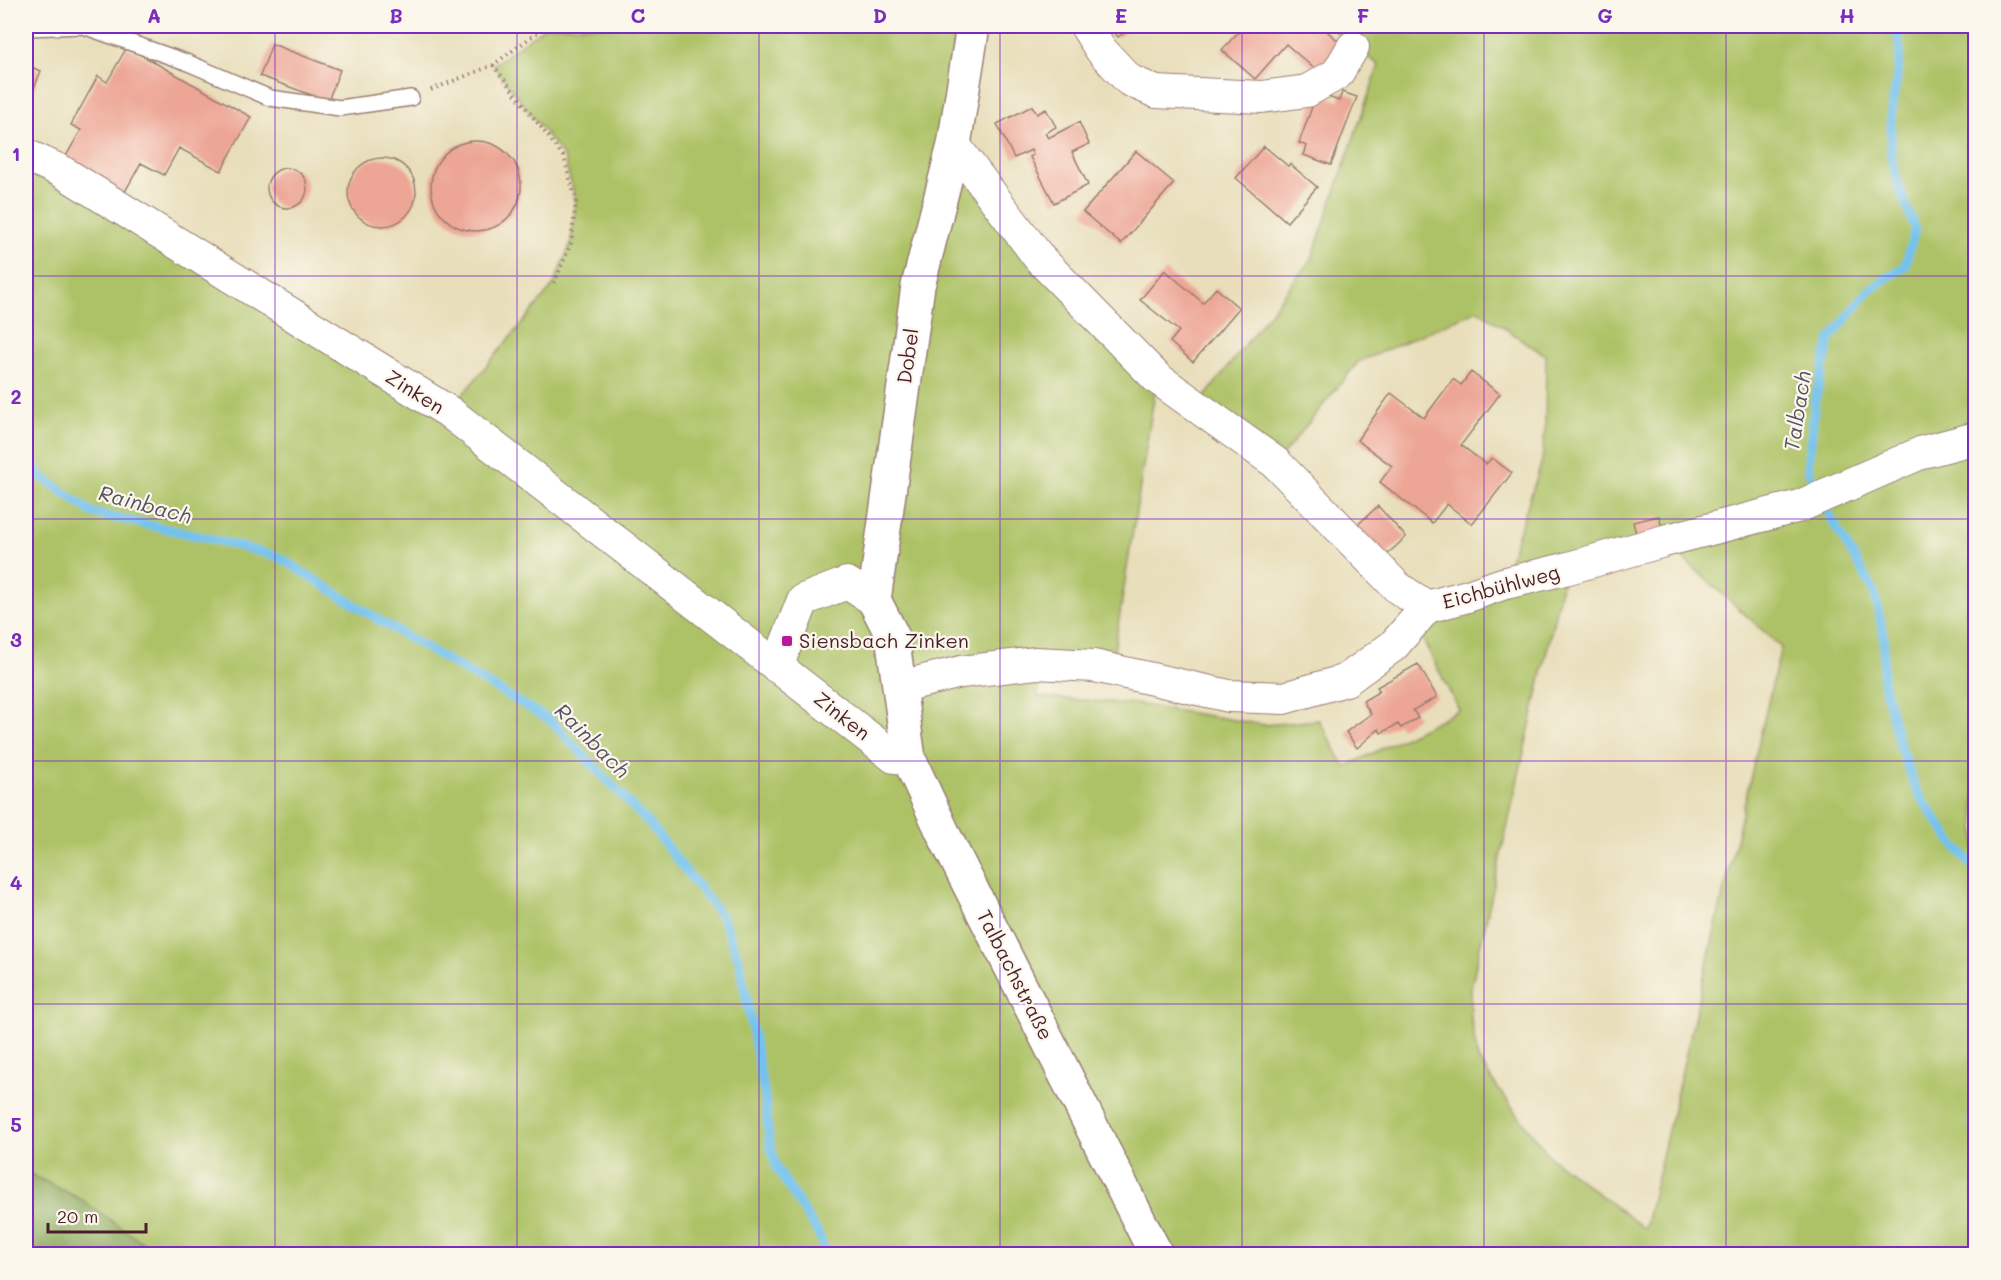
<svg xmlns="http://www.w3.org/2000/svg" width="2001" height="1280" font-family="Mali,sans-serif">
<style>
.green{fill:#adc266;stroke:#7c7048;stroke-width:1.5;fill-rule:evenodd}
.forest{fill:#8aa85b;stroke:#6a6443;stroke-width:1.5}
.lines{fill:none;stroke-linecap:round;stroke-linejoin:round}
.stream{stroke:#73c2ee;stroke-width:9}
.building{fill:#eda695}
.lane-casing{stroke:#997e72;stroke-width:18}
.street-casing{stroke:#997e72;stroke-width:34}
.secondary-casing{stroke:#997e72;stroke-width:36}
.path{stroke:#997e72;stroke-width:4;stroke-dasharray:1.5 4.5;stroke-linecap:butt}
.lane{stroke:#fff;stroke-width:15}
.street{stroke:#fff;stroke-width:32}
.secondary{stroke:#fff;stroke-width:33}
.grid{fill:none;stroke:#7b2cbf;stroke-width:1.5;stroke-opacity:0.55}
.poi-dot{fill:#b5179e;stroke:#fbf7ec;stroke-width:2}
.labels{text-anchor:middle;stroke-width:4.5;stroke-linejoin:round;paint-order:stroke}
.street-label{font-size:20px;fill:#4a1f2b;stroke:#fbf7ec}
.poi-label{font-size:20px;fill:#4a1f2b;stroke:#fbf7ec;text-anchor:start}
.water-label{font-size:21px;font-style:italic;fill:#565066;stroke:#fbf7ec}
.neatline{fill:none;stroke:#7b2cbf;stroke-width:2}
.grid-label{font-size:20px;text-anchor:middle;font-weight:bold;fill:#7b2cbf}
</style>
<rect width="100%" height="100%" fill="#fbf7ec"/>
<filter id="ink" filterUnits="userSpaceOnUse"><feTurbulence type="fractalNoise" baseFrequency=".0167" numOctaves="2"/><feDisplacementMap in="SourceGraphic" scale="12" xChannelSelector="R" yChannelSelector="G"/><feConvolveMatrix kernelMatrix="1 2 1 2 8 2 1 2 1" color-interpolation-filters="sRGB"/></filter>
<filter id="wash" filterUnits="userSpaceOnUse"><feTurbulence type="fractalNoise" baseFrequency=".008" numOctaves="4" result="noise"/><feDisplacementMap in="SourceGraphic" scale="24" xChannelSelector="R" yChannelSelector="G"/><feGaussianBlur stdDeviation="1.35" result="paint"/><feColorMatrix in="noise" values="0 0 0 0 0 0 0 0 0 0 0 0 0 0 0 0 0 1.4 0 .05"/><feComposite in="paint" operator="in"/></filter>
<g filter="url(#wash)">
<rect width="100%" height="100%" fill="#e8deba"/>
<path class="green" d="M546 26H973L954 145 1157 378 1111 670 1036 664 1038 697 1136 704 1265 725 1319 720 1345 767 1459 710 1414 622 1502 584 1542 461 1545 431 1546 356 1478 310 1358 362 1276 463 1197 407 1312 258 1379 65 1353 47 1328 26H1975V1254H158L82 1200 26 1172V155L448 412 553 286 571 243 576 201 564 157 493 65ZM1664 541 1781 647 1645 1229 1550 1157 1499 1090 1478 1059 1471 1020V987L1565 570Z"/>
<path class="forest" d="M26 1172 82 1200 158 1254H26Z"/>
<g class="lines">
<path class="stream" d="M1897 26 1900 55 1891 117V157L1898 184 1915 229 1905 266 1869 290 1830 339 1815 401 1808 469 1834 524 1874 591 1884 636 1883 681 1899 744 1917 792 1952 842 1976 870
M26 449 38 474 93 513 208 538 279 557 387 625 550 720 650 825 722 917 739 960 765 1097 769 1140 776 1167 819 1235 826 1254
M1976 1109 1973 1118 1976 1131"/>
</g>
<g id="blocks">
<path class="building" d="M1109 26H1133L1118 37Z
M1244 26H1321L1343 45 1318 72 1286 44 1255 79 1222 50Z
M272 44 340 70 328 101 260 76Z
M127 47 251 117 221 171 179 148 164 175 141 163 122 197 62 163 81 130 71 125 98 76 107 82Z
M26 65 41 71 26 108Z
M1342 92 1357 97 1331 165 1304 155 1307 146 1299 143 1317 93 1339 101Z
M1032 106 1037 114 1046 109 1056 127 1045 133 1048 138 1079 122 1089 144 1072 152 1088 185 1054 203 1030 157 1033 155 1031 150 1014 158 997 124Z
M431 186a45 45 0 1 1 90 0a45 45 0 1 1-90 0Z
M1264 146 1288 166 1290 164 1317 187 1287 222 1236 178Z
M1136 151 1174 183 1121 244 1083 212Z
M348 192a34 34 0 1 1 68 0a34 34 0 1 1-68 0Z
M267 188a20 20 0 1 1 40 0a20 20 0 1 1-40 0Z
M1165 270 1203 303 1216 288 1239 308 1193 362 1170 342 1179 331 1140 300Z
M1471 372 1500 394 1461 445 1486 464 1492 458 1512 473 1472 524 1447 504 1432 523 1380 482 1392 466 1357 440 1391 393 1424 418 1453 379 1461 385Z
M1378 506 1406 537 1382 559 1353 529Z
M1659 516 1663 532 1637 538 1633 522Z
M1418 664 1437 697 1413 710 1418 718 1401 728 1398 724 1381 733 1379 729 1357 748 1346 732 1371 714 1363 701 1380 691 1377 687Z"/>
</g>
</g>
<g filter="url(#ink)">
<use href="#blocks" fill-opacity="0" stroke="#997e72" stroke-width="1.5"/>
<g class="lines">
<g class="lane-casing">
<path id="lane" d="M26 28 83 26 186 62 270 98 340 108 411 98"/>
</g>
<g class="street-casing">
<path id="street" d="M1086 26 1101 50 1129 80 1156 92 1262 97 1307 91 1337 74 1353 47
M954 145 1040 259 1157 378 1276 463 1398 588 1427 607
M26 155 61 171 449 412 894 757 909 759
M777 667 803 600 847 583 874 600
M899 687 961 672 1036 663 1094 666 1229 696 1284 698 1346 680 1393 646 1427 607 1468 596 1502 584 1565 569 1664 541 1800 506 1923 452 1976 438"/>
</g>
<g class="secondary-casing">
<path id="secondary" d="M973 26 954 145 918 286 874 600 892 635 909 759 945 837 1156 1254"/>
</g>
<path class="path" d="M493 65 564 157 576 201 571 243 553 286
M431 90 493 65 546 26"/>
<use href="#lane" class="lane"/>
<use href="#street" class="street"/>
<use href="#secondary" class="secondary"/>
</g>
</g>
<path class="grid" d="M275 26V1254M517 26V1254M759 26V1254M1000 26V1254M1242 26V1254M1484 26V1254M1726 26V1254M26 276H1976M26 519H1976M26 761H1976M26 1004H1976"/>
<rect class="poi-dot" x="781" y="635" width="12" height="12" rx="3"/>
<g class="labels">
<g class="street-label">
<text transform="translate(908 356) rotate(-82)" y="7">Dobel</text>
<text transform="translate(415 392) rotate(32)" y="7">Zinken</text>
<text transform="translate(1501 587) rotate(-15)" y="7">Eichbühlweg</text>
<text transform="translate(842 716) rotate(38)" y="7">Zinken</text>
<text transform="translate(1015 975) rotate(63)" y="7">Talbachstraße</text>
</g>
<g class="poi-label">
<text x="799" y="648">Siensbach Zinken</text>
</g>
<g class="water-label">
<text transform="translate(1798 411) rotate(-81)" y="7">Talbach</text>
<text transform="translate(145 505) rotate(15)" y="7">Rainbach</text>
<text transform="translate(592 741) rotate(45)" y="7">Rainbach</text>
</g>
</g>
<rect width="2001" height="1280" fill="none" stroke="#fbf7ec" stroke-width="66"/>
<path d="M48 1223v9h98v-9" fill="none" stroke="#4a1f2b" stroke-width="3"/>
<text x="57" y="1223" font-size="18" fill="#4a1f2b" stroke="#fbf7ec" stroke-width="4.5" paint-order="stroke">20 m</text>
<rect x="33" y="33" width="1935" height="1214" class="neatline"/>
<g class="grid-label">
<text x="154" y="23">A</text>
<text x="396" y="23">B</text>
<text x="638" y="23">C</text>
<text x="880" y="23">D</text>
<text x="1121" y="23">E</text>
<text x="1363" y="23">F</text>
<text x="1605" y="23">G</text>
<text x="1847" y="23">H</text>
<text x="16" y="161">1</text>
<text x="16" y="404">2</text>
<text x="16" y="647">3</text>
<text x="16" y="890">4</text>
<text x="16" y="1132">5</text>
</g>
</svg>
